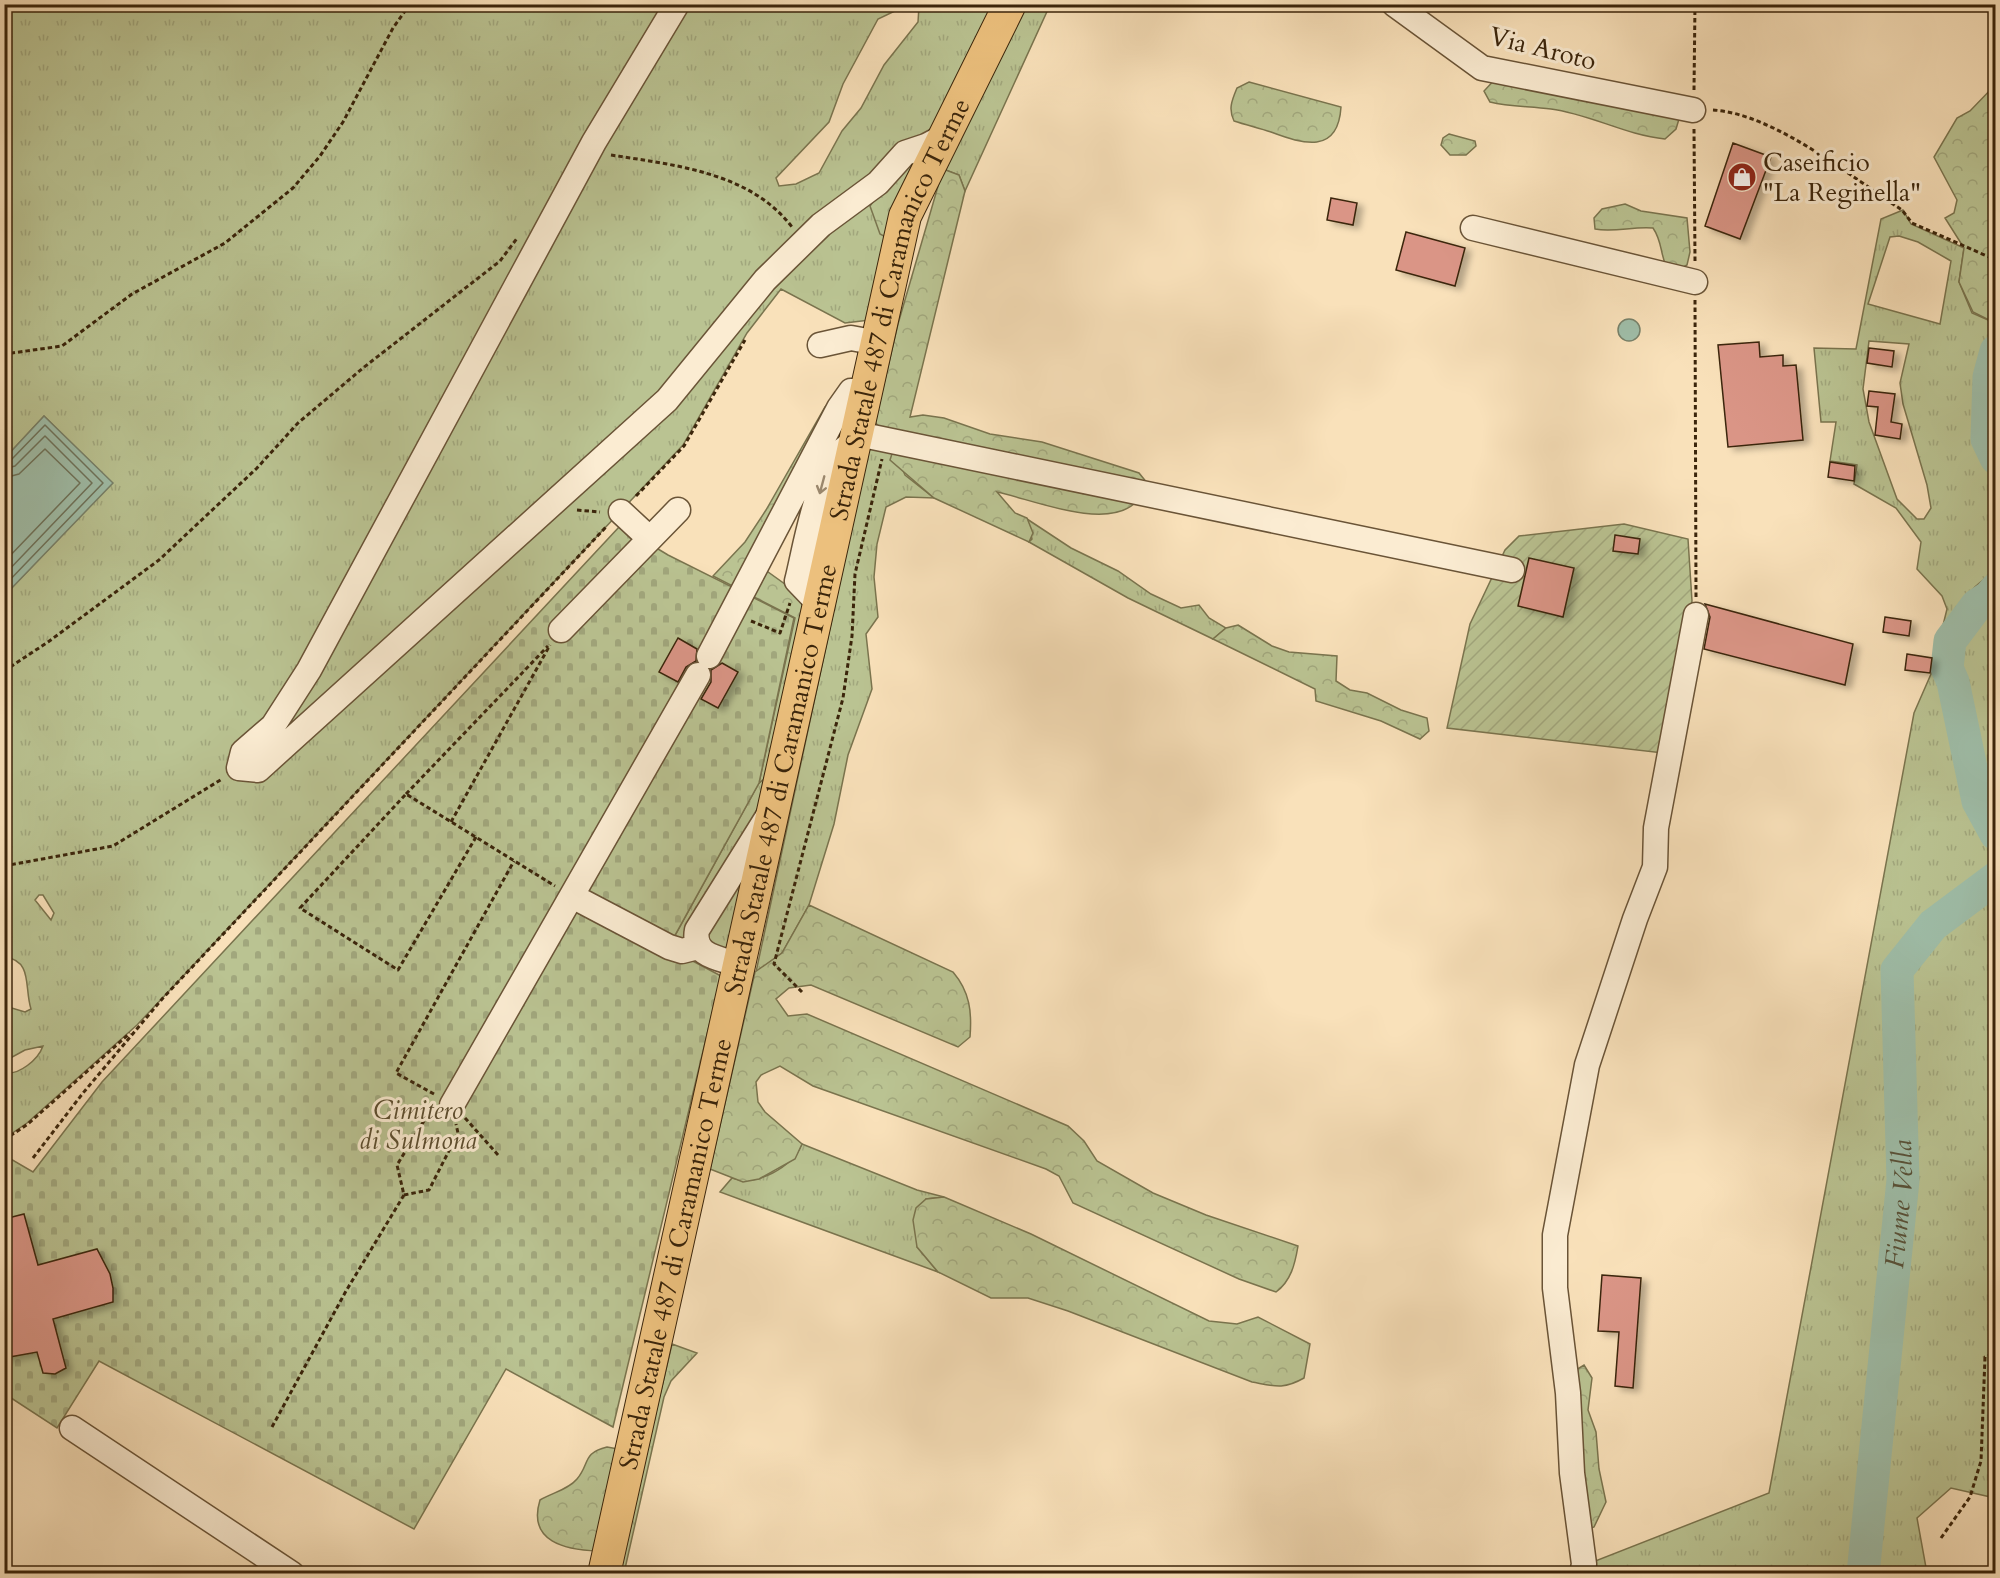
<svg xmlns="http://www.w3.org/2000/svg" width="2000" height="1578" font-family="Cardo,serif">
<style>
.grass{fill:url(#grass-tufts);stroke:#7a744e;stroke-width:1.5;fill-rule:evenodd}
.forest{fill:url(#forest-crowns);stroke:#7a744e;stroke-width:1.5}
.cemetery{fill:url(#cemetery-stones);stroke:#7a744e;stroke-width:1.5}
.garden{fill:url(#garden-furrows);stroke:#7a744e;stroke-width:1.5}
.water{fill:#9fbea9;stroke:#77816a;stroke-width:1.5}
.lines{fill:none;stroke-linecap:round;stroke-linejoin:round}
.shore{stroke:#6d725a;stroke-width:1.5}
.river{stroke:#9fbea9;stroke-width:33}
.building{fill:#da9586;stroke:#3b250b;stroke-width:1.5;filter:url(#shadow)}
.minor-casing{stroke:#6a5437;stroke-width:27}
.major-casing{stroke:#3b250b;stroke-width:34}
.path{stroke:#3b250b;stroke-width:3;stroke-dasharray:4.5 3;stroke-linecap:butt}
.minor{stroke:#fbecd2;stroke-width:24}
.major{stroke:#ecc07d;stroke-width:32}
.oneway{stroke:#9b886e}
.labels{text-anchor:middle;stroke-width:6;stroke-linejoin:round;paint-order:stroke}
.street-label{font-size:26px;fill:#3b250b;stroke:#fbecd2}
.poi-label{font-size:26px;fill:#3b250b;stroke:#fbecd2;text-anchor:start}
.park-label{font-size:26px;font-style:italic;fill:#5b4c2d;stroke:#fbecd2}
.water-label{font-size:27px;font-style:italic;fill:#59533a;stroke:#fbecd2}
</style>
<defs>
<pattern id="grass-tufts" width="24" height="20" patternUnits="userSpaceOnUse" patternTransform="scale(1.5)"><rect width="24" height="20" fill="#bac392"/><path d="M3 7l-1-3M5 7V3M7 7l1-3M15 17l-1-3M17 17v-4M19 17l1-3" fill="none" stroke="#a1a77d"/></pattern>
<pattern id="forest-crowns" width="20" height="18" patternUnits="userSpaceOnUse" patternTransform="scale(1.5)"><rect width="20" height="18" fill="#bac392"/><path d="M2 6a3 3 0 1 1 6 0M12 15a3 3 0 1 1 6 0" fill="none" stroke="#a1a77d"/></pattern>
<pattern id="cemetery-stones" width="16" height="16" patternUnits="userSpaceOnUse" patternTransform="scale(1.5)"><rect width="16" height="16" fill="#bac392"/><path d="M2 7V4a2 2 0 0 1 4 0v3zM10 15v-3a2 2 0 0 1 4 0v3z" fill="#a1a77d"/></pattern>
<pattern id="garden-furrows" width="10" height="10" patternUnits="userSpaceOnUse" patternTransform="scale(1.5)"><rect width="10" height="10" fill="#bac392"/><path d="M-1 1l2-2M0 10L10 0M9 11l2-2" fill="none" stroke="#a1a77d"/></pattern>
<filter id="shadow"><feDropShadow dx="6" dy="3.5" stdDeviation="3" flood-color="#0004"/></filter>
</defs>
<rect width="100%" height="100%" fill="#f9e1ba"/>
<filter id="stains"><feTurbulence type="fractalNoise" baseFrequency=".00333" numOctaves="4"/><feColorMatrix values="0 0 0 0 .2 0 0 0 0 .09 0 0 0 0 .02 0 0 0 .5 -.17"/></filter>
<radialGradient id="worn" r=".72"><stop offset=".6" stop-color="#630" stop-opacity="0"/><stop offset="1" stop-color="#630" stop-opacity=".3"/></radialGradient>
<path class="grass" d="M4 5H1010L878 319 845 323 781 289 747 333 683 445 137 1025 27 1123 5 1138V1073C19 1075 38 1060 43 1046L25 1050 5 1061V1006L25 1012 31 1009C24 987 33 961 5 957V595L112 483 44 416 5 458ZM919 6 918 22 884 65 861 108 842 131 819 173 796 184 779 186 776 178 829 122 843 84 878 19 899 9ZM39 895H43L54 913 51 920 35 900Z
M1022 5H1050L965 191 959 175 943 169Z
M1903 210 1911 224 1964 248 1959 282 1972 313 1995 323 1996 451 1989 456 1995 475V572C1983 580 1957 595 1971 612L1987 615 1996 605V753C1983 772 1990 791 1992 811L1996 816 1995 1498 1951 1488 1917 1518 1927 1573 1582 1574 1585 1565 1769 1493 1914 713 1931 674 1947 609 1942 596 1917 569 1921 542 1896 508 1854 484 1857 465 1830 461 1836 422H1821L1814 348 1856 349 1881 219ZM1899 236 1918 242 1951 261 1940 324 1868 304 1890 237ZM1869 341 1909 344 1900 383 1903 404 1927 485 1931 508 1924 519H1917L1897 499 1869 422 1863 389Z
M870 442 894 448 905 475 934 498 906 497 886 507 877 544 874 577 878 617 866 634 872 689 848 755 834 824 809 905 782 953 756 972Z
M1027 519 1071 548 1118 571 1151 594 1181 608 1199 605 1209 618 1226 628 1213 639 1128 598 1029 542 1032 539Z
M774 771 768 804 683 943H671L759 783Z
M760 838 736 957 712 943 705 936Z
M802 1144 917 1190 944 1197 926 1199 917 1247 938 1272 720 1192 732 1178C757 1187 792 1167 802 1144Z
M672 1344 697 1353 671 1381 664 1397 624 1573 618 1574Z"/>
<path class="forest" d="M1498 76 1679 119 1676 129 1665 139C1625 135 1590 114 1551 109 1530 106 1510 107 1490 102L1484 91Z
M1249 82 1341 107C1338 155 1303 144 1271 132 1259 128 1246 125 1234 121 1228 109 1232 100 1237 88Z
M1995 85V323L1973 312 1959 282 1964 248 1945 218 1954 213 1957 200 1934 157 1957 118 1970 111Z
M1449 134 1475 141 1476 146 1466 155H1450L1441 145 1443 138Z
M921 152 889 239 880 234 870 206 894 171Z
M943 169 959 175 965 191 910 417 923 415 944 418 990 434 1042 442 1139 473 1148 484C1144 490 1140 499 1134 504 1103 530 1031 499 997 492L1015 513 1027 518 1033 533 1029 542 934 498 890 460 898 435 880 428 875 422 898 324Z
M1625 204 1641 211 1687 218 1690 252 1687 265 1678 270 1666 266C1660 252 1662 241 1653 228 1633 226 1614 233 1595 229L1594 218 1602 209Z
M851 382 850 436 817 475 764 569 810 602 774 771 759 783 795 618 713 576 745 542 766 510 825 407Z
M1238 625 1272 646 1289 652 1337 656 1336 681 1350 690 1367 693 1401 710 1427 718 1429 731 1420 739 1381 721 1316 701 1315 689 1213 639 1226 628Z
M1995 753V816L1992 812C1990 791 1983 772 1995 753Z
M809 905 953 972C970 992 972 1012 970 1037L958 1047 811 985 789 988 776 999 788 1016 807 1014 1068 1126 1084 1141 1097 1161 1153 1193 1206 1215 1298 1246C1295 1264 1291 1281 1276 1292L1239 1279 1073 1203 1059 1176 1046 1169 813 1086 780 1066 761 1075 756 1082 758 1102 765 1112 802 1144 795 1159 759 1179 743 1182 710 1169 755 972 782 953Z
M944 1197 1031 1234 1209 1321 1237 1324 1258 1317 1310 1344 1304 1378C1283 1390 1274 1386 1252 1382L1068 1311 1028 1298H991L938 1272 917 1247 913 1220 916 1208 926 1199Z
M1584 1365 1592 1378 1588 1410 1596 1432 1599 1469 1606 1502 1594 1527 1587 1530 1576 1370Z
M607 1447 624 1450 598 1551C566 1550 527 1542 540 1500 551 1493 568 1490 577 1479 590 1464 582 1453 607 1447Z"/>
<path class="cemetery" d="M620 526 668 555 794 618 759 783 668 948 721 976 613 1427 506 1369 414 1529 99 1361 57 1428 5 1394 4 1155 33 1172 102 1082Z"/>
<path class="garden" d="M1624 524 1688 539 1692 601 1663 753 1447 728 1470 624 1505 550 1519 536Z"/>
<path class="water" d="M1618 330a11 11 0 1 1 22 0a11 11 0 1 1-22 0Z
M44 416 113 483 5 595V458Z
M1995 584V605L1987 615 1975 616 1970 611 1971 605Z"/>
<g class="lines">
<path class="shore" d="M4 462 11 460 45 425 103 483 4 586
M4 469 15 466 45 436 92 483 4 575
M4 478 19 474 45 449 80 483 4 562"/>
<g class="river">
<path d="M1996 351 1989 377 1987 439 1996 458"/>
<path d="M1996 589 1989 597 1977 605 1950 641 1947 668 1953 682 1978 801 1996 834"/>
<path id="s1" d="M1863 1574 1903 1180 1897 970 1933 925 1996 878"/>
</g>
</g>
<path class="building" d="M1733 143 1771 157 1740 239 1705 226Z
M1331 198 1357 203 1353 225 1327 220Z
M1406 232 1465 248 1455 286 1396 270Z
M1759 342 1760 357 1783 355V366L1796 365 1803 440 1728 447 1718 345Z
M1869 348 1894 351 1892 367 1867 363Z
M1869 391 1895 394 1891 422 1902 424 1900 439 1875 435 1878 407 1867 406Z
M1830 462 1855 466 1854 481 1828 477Z
M1615 535 1640 539 1638 554 1613 551Z
M1529 558 1574 568 1563 617 1518 606Z
M1705 604 1853 644 1845 685 1704 649 1710 617Z
M1885 617 1911 621 1909 636 1883 632Z
M678 638 697 649 696 661 686 667 678 682 659 672Z
M1907 654 1932 658 1930 673 1905 670Z
M722 663 738 672 718 708 701 699 711 682V670Z
M24 1214 38 1265 97 1249 110 1274 113 1288V1302L53 1319 66 1368 55 1374 43 1373 37 1352 4 1358V1219Z
M1602 1275 1641 1278 1633 1388 1615 1386 1619 1332 1598 1331Z"/>
<g class="lines">
<g class="minor-casing">
<path id="minor" d="M677 4 594 142 309 670 273 726 243 752 239 768 258 770 667 400 765 280 821 225 878 183 905 153 926 146 943 137
M1394 4 1482 68 1693 110
M1473 228 1695 282
M820 345 851 338 878 343
M858 434 1512 570
M621 512 649 538
M820 605 797 581C806 547 819 451 857 442
M561 630 678 510
M709 656 839 408 851 391 866 393
M572 896 669 947 682 951 698 947
M740 965C719 958 692 956 697 930L768 816
M452 1105 698 675
M72 1428 292 1574
M1582 1574 1584 1564 1572 1473 1568 1393 1555 1288V1235L1587 1065 1635 919 1655 867 1656 828 1696 615"/>
</g>
<g class="major-casing">
<g id="major">
<path id="s2" d="M604 1574 905 216 1010 4"/>
</g>
</g>
<path class="path" d="M1694 90 1695 4
M1713 110C1775 114 1851 177 1902 210L1912 223 1996 260
M1694 129 1695 261
M611 155C674 165 750 172 792 227
M1695 300 1696 597
M4 349 12 353 62 346 132 294 225 243 293 188 320 156 343 122 393 28 410 4
M636 496 684 446 745 340
M577 510 600 512
M751 621 780 633 790 603
M4 671 48 642 159 560 257 468 298 423 363 368 500 261 518 237
M406 794 548 646
M451 822 550 645
M476 837 398 970 300 908 406 794 555 886
M4 866 113 846 222 779
M802 992 774 964 843 698 852 636 855 574 882 459
M434 1094 396 1073 514 861
M465 1118 499 1156
M4 1140 28 1124 130 1033
M33 1158 83 1093 163 998 606 527
M404 1195 429 1190 458 1133 456 1124
M272 1427 346 1291 404 1195 397 1165 430 1111 433 1110
M1941 1538 1970 1497 1981 1461 1985 1357 1996 1353"/>
<use href="#minor" class="minor"/>
<use href="#major" class="major"/>
</g>
<defs><path id="oneway-shaft" d="M-6 0H5M1.5-3L5.5 0L1.5 3" fill="none" stroke-width="1.6" stroke-linecap="round" stroke-linejoin="round" transform="scale(1.5)"/></defs>
<use class="oneway" href="#oneway-shaft" transform="translate(822 485) rotate(105)"/>
<defs>
<g id="shop-disc" transform="scale(1.5)"><circle r="9.5" fill="#8f2418" stroke="#fbecd2"/><path d="M-5-2.5h2.3a2.7 3.5 0 0 1 5.4 0H5L5.5 6h-11ZM-1.5-2.5h3a1.5 2.3 0 0 0-3 0Z" fill="#fff"/></g>
</defs>
<g fill-rule="evenodd">
<use href="#shop-disc" x="1742" y="177"/>
</g>
<g class="labels">
<g class="street-label">
<text transform="translate(1543 48) rotate(14)" y="9">Via Aroto</text>
<text dy="9" stroke="none"><textPath href="#s2" startOffset="1300">Strada Statale 487 di Caramanico Terme</textPath></text>
<text dy="9" stroke="none"><textPath href="#s2" startOffset="814">Strada Statale 487 di Caramanico Terme</textPath></text>
<text dy="9" stroke="none"><textPath href="#s2" startOffset="328">Strada Statale 487 di Caramanico Terme</textPath></text>
</g>
<g class="poi-label">
<text x="1763" y="171">Caseificio<tspan x="1763" dy="30">"La Reginella"</tspan></text>
</g>
<g class="park-label">
<text x="418" y="1119">Cimitero<tspan x="418" dy="30">di Sulmona</tspan></text>
</g>
<g class="water-label">
<text dy="9" stroke="none"><textPath href="#s1" startOffset="372">Fiume Vella</textPath></text>
</g>
</g>
<rect width="2000" height="1578" fill="none" stroke="#f9e1ba" stroke-width="24"/>
<rect x="6" y="6" width="1988" height="1566" fill="none" stroke="#3b250b" stroke-width="3"/>
<rect x="12" y="12" width="1976" height="1554" fill="none" stroke="#3b250b" stroke-width="1.5"/>
<rect width="100%" height="100%" filter="url(#stains)"/>
<rect width="100%" height="100%" fill="url(#worn)"/>
</svg>
